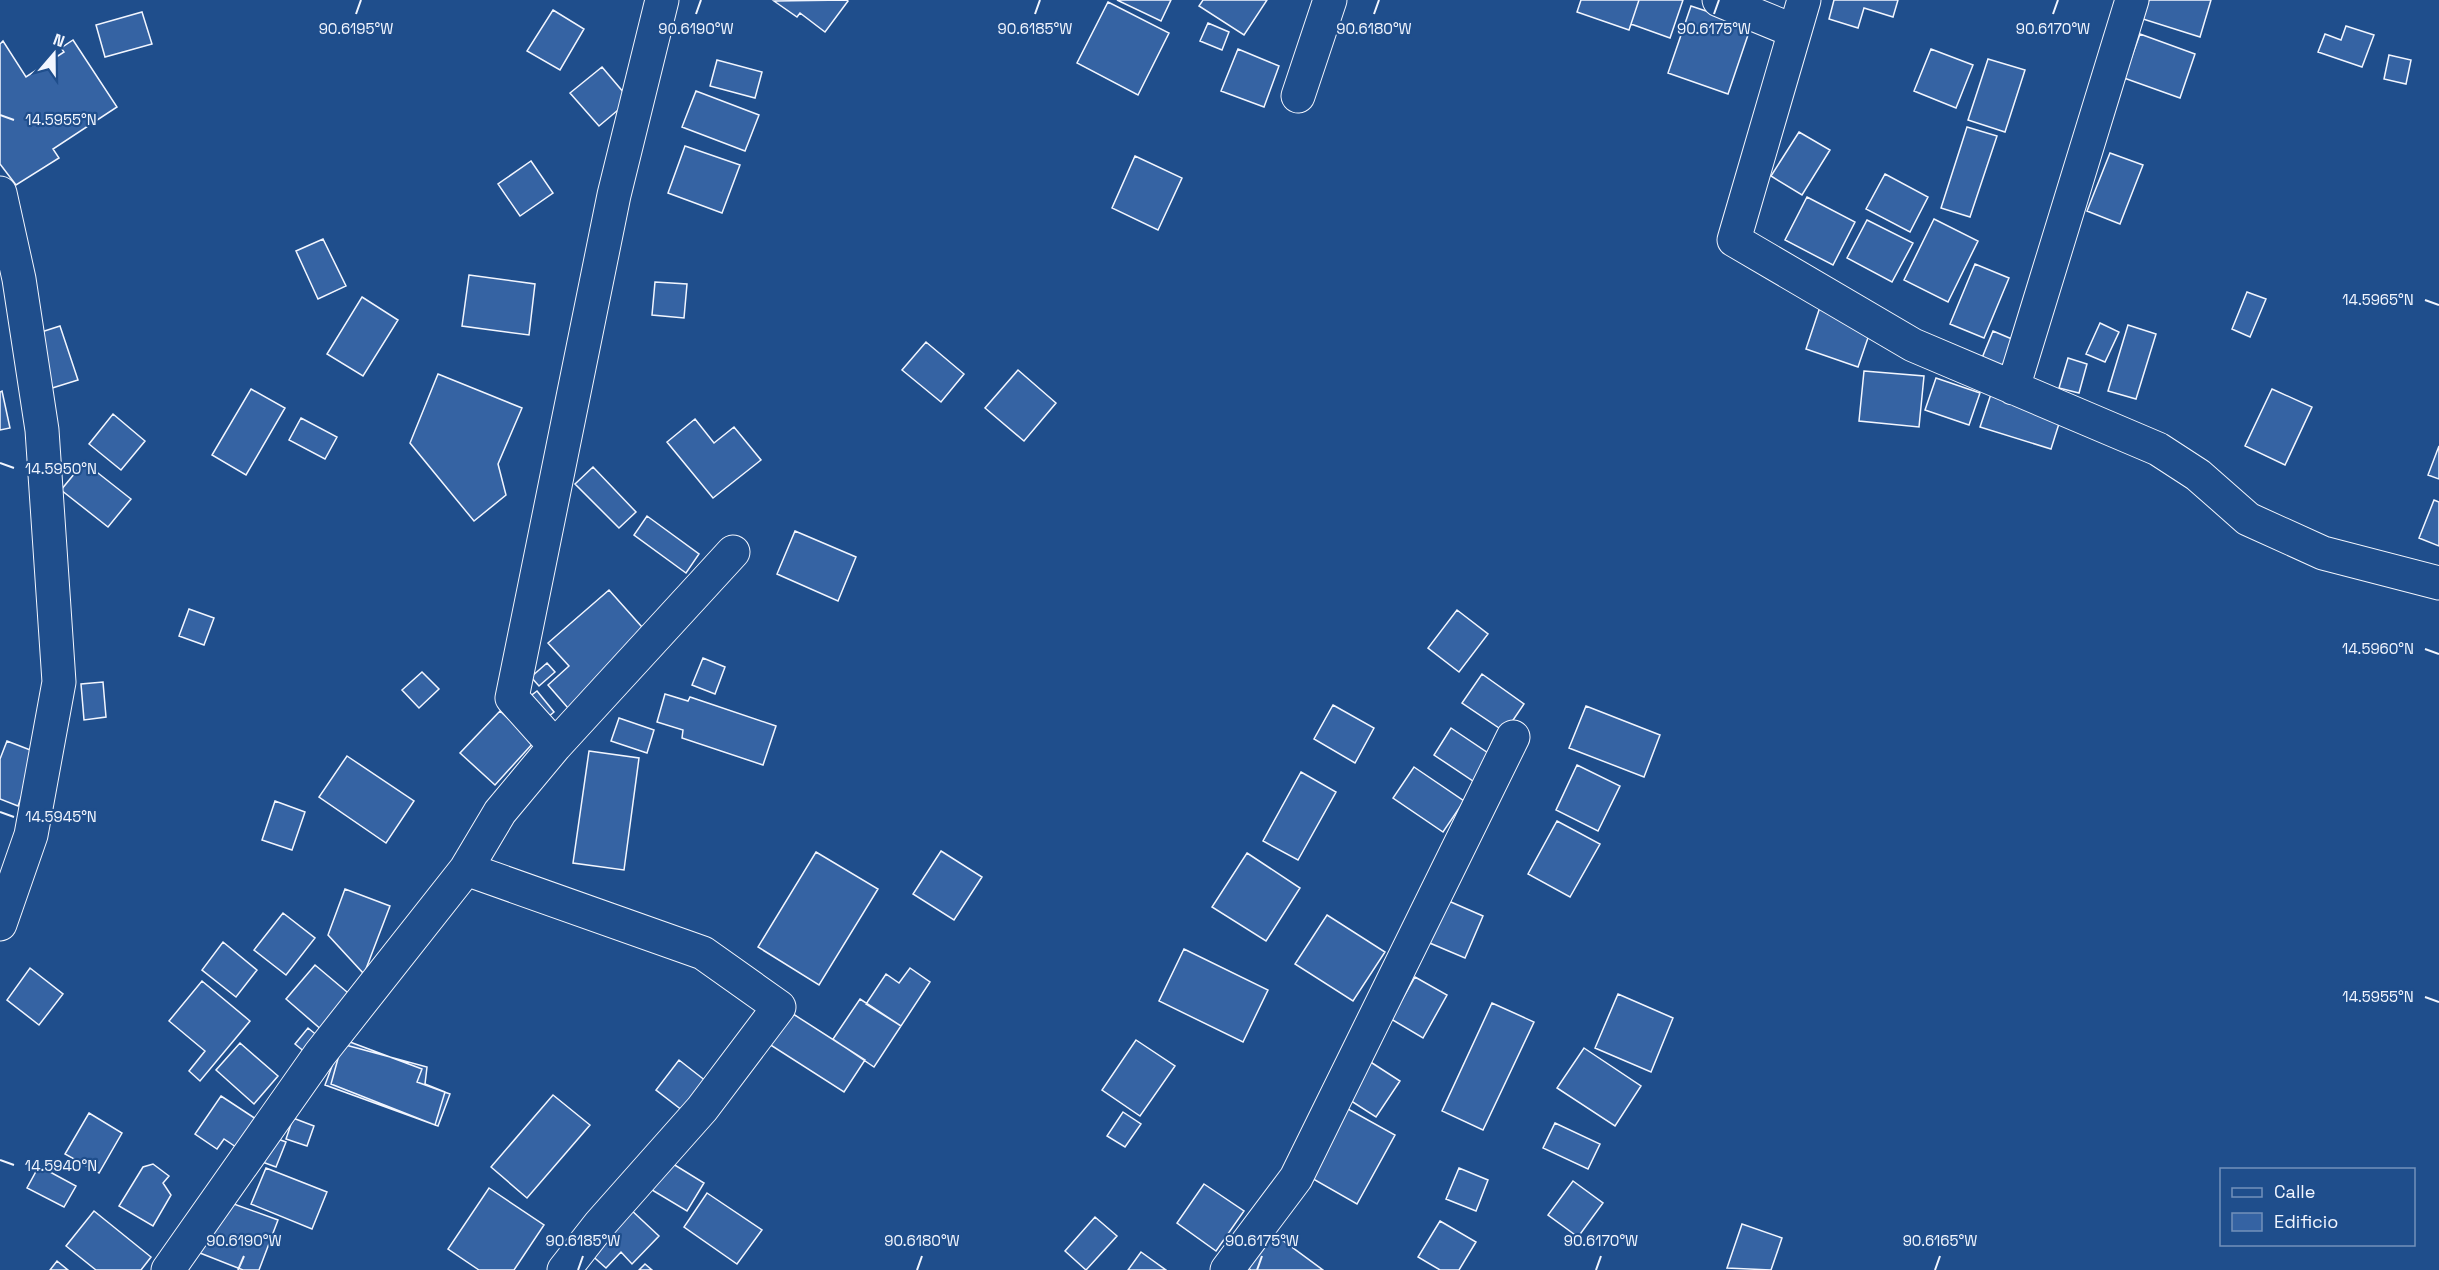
<svg xmlns="http://www.w3.org/2000/svg" width="2439" height="1270" font-family="'Space Grotesk',sans-serif">
<style>
.building{fill:#3563a3;stroke:#f2f6ff;stroke-width:1.5}
.lines{fill:none;stroke-linecap:round;stroke-linejoin:round}
.street-casing{stroke:#f2f6ff;stroke-width:35}
.street{stroke:#1f4e8c;stroke-width:33}
.ticks{fill:none;stroke:#f2f6ff;stroke-width:2}
.ticks-label{font-size:15px;text-anchor:middle;fill:#f2f6ff;stroke:#1f4e8c;stroke-width:4.5;stroke-linejoin:round;paint-order:stroke}
</style>
<rect width="100%" height="100%" fill="#1f4e8c"/>
<path class="building" d="M1117 0H1171L1161 21Z
M1203 0H1267L1244 35 1199 6Z
M1581 0H1639L1629 30 1577 12Z
M1639 0H1683L1670 38 1631 24Z
M1834 0H1898L1893 17 1864 8 1858 28 1829 19Z
M2149 0H2211L2200 37 2143 19Z
M774 1 847 0 848 1 825 32 800 13 797 17Z
M1108 2 1169 33 1138 95 1077 63Z
M1691 6 1751 26 1728 94 1668 73Z
M553 10 584 29 560 70 527 51Z
M142 12 152 44 105 57 96 25Z
M1208 23 1229 32 1222 50 1200 41Z
M2346 26 2374 35 2362 67 2318 52 2325 34 2341 40Z
M2140 34 2195 54 2180 98 2124 78Z
M73 40 117 107 53 149 59 158 16 185 0 164V44L3 41 26 77 64 52 61 48Z
M1238 49 1279 66 1264 107 1221 91Z
M1931 49 1973 65 1956 108 1914 91Z
M2389 55 2411 60 2406 84 2384 79Z
M1988 59 2025 70 2005 132 1968 120Z
M717 60 762 72 755 98 710 86Z
M602 67 630 100 599 126 570 93Z
M696 91 759 115 745 151 682 127Z
M1967 127 1997 136 1970 217 1941 208Z
M1799 132 1830 150 1802 195 1771 176Z
M685 146 740 165 722 213 668 193Z
M2110 153 2143 165 2120 224 2087 211Z
M1135 156 1182 178 1158 230 1112 208Z
M531 161 553 193 520 216 498 184Z
M1885 174 1928 197 1910 232 1866 209Z
M1807 197 1855 222 1833 265 1785 240Z
M1934 219 1978 241 1948 302 1904 280Z
M1867 220 1913 243 1892 282 1847 258Z
M323 239 346 286 318 299 296 251Z
M1975 264 2009 278 1984 338 1950 324Z
M469 275 535 284 529 335 462 326Z
M655 282 687 284 684 318 652 315Z
M2247 292 2266 299 2250 337 2232 329Z
M362 297 398 320 363 376 327 354Z
M1820 307 1872 326 1858 367 1806 349Z
M2100 323 2119 332 2105 362 2086 354Z
M2128 325 2156 334 2136 399 2108 391Z
M60 326 78 380 49 389 32 335Z
M1993 331 2019 342 2005 375 1980 363Z
M926 342 964 374 941 402 902 370Z
M2068 358 2087 364 2079 393 2059 388Z
M1018 370 1056 403 1024 441 985 408Z
M1864 371 1924 376 1919 427 1859 421Z
M438 374 522 408 498 464 506 495 474 521 410 443Z
M1936 378 1980 393 1969 425 1925 410Z
M1993 388 2063 411 2051 449 1980 427Z
M251 389 285 408 246 475 212 455Z
M2272 389 2312 407 2285 465 2245 446Z
M2 391 10 428 0 430V392Z
M113 414 145 441 121 470 89 444Z
M301 418 337 437 325 459 289 440Z
M695 419 714 443 734 427 761 460 713 498 667 442Z
M2439 446V479L2428 475Z
M84 462 131 499 108 527 61 490Z
M593 467 636 512 619 528 575 484Z
M2434 500 2439 502V546L2419 538Z
M647 516 699 554 686 573 634 535Z
M795 531 856 557 838 601 777 574Z
M609 590 650 636 568 708 548 685 569 666 548 643Z
M189 609 214 618 204 645 179 636Z
M1457 610 1488 634 1459 672 1428 648Z
M703 658 725 667 715 694 692 685Z
M547 663 555 672 539 686 531 677Z
M422 672 439 689 419 708 402 690Z
M1482 674 1524 704 1505 732 1462 703Z
M103 682 106 717 84 720 81 684Z
M537 691 554 712 541 723 524 701Z
M665 694 688 701 690 697 776 726 763 765 682 738 683 730 657 722Z
M1333 705 1374 728 1355 763 1314 739Z
M1586 706 1660 735 1644 777 1569 748Z
M500 711 534 742 495 785 460 753Z
M619 718 654 730 647 753 611 741Z
M1451 728 1494 757 1476 783 1434 755Z
M7 741 38 753 18 806 0 799V759Z
M589 751 639 758 624 870 573 863Z
M347 756 414 801 386 843 319 797Z
M1577 765 1620 786 1598 831 1556 810Z
M1414 767 1464 801 1443 832 1393 798Z
M1301 772 1336 792 1298 860 1263 841Z
M275 801 305 812 292 850 262 840Z
M1557 821 1600 844 1570 897 1528 874Z
M941 851 982 877 954 920 913 894Z
M816 852 878 889 819 985 758 947Z
M1247 853 1300 888 1266 941 1212 907Z
M345 889 390 906 364 974 328 935Z
M1444 899 1483 916 1465 958 1425 941Z
M283 913 315 938 286 975 254 950Z
M1327 915 1385 952 1353 1001 1295 964Z
M223 942 257 970 236 997 202 970Z
M1184 949 1268 990 1243 1042 1159 1001Z
M315 965 353 997 323 1031 286 999Z
M30 968 63 994 39 1025 7 1000Z
M910 968 930 982 901 1026 866 1004 886 974 899 983Z
M1415 977 1447 995 1423 1038 1391 1019Z
M202 981 250 1021 200 1081 189 1071 205 1051 169 1021Z
M1618 994 1673 1018 1651 1072 1595 1048Z
M860 999 901 1026 874 1067 833 1039Z
M1492 1003 1534 1022 1483 1130 1442 1111Z
M790 1012 865 1060 844 1092 769 1044Z
M308 1028 319 1037 306 1053 295 1044Z
M342 1039 422 1069 417 1082 450 1094 438 1126 325 1085Z
M1136 1040 1175 1066 1140 1116 1102 1090Z
M240 1043 278 1076 254 1104 216 1070Z
M342 1044 427 1067 425 1084 445 1092 435 1125 331 1084Z
M1584 1048 1641 1086 1615 1126 1557 1088Z
M679 1060 711 1085 687 1114 656 1090Z
M1369 1061 1400 1081 1376 1117 1345 1097Z
M553 1095 590 1125 527 1198 491 1167Z
M221 1096 256 1119 236 1147 224 1139 217 1149 195 1134Z
M1339 1104 1395 1135 1357 1204 1301 1172Z
M1123 1112 1141 1124 1125 1147 1107 1136Z
M89 1113 122 1133 99 1173 65 1154Z
M293 1118 314 1126 307 1146 286 1139Z
M1555 1123 1600 1144 1588 1169 1543 1148Z
M267 1135 286 1142 276 1167 257 1160Z
M665 1159 704 1183 687 1211 647 1187Z
M153 1164 169 1176 163 1183 171 1195 153 1226 119 1206 143 1167Z
M39 1166 76 1186 64 1207 27 1188Z
M266 1168 327 1192 312 1229 251 1204Z
M1459 1168 1488 1180 1476 1211 1446 1199Z
M1573 1181 1603 1203 1578 1237 1548 1215Z
M1204 1184 1244 1211 1216 1251 1177 1223Z
M489 1188 544 1225 514 1270H479L448 1249Z
M707 1193 762 1230 737 1264 684 1227Z
M220 1199 278 1220 259 1270H243L200 1253Z
M629 1208 659 1236 632 1264 621 1252 606 1268 587 1251Z
M94 1211 151 1257 141 1270H96L66 1246Z
M1095 1217 1117 1236 1086 1270 1065 1251Z
M1440 1221 1476 1242 1459 1270H1440L1418 1257Z
M1742 1224 1782 1238 1771 1270 1727 1268Z
M1266 1228 1323 1270H1251L1240 1262Z
M1141 1252 1166 1270H1128Z
M57 1261 68 1270H50Z
M645 1264 652 1270H639Z"/>
<g class="lines">
<g class="street-casing">
<path id="street" d="M1719 0 1794 31
M1804 0 1734 240 1913 345 2158 449 2198 475 2248 519 2323 553 2439 583
M1298 96 1330 0
M0 193 19 279 42 430 59 682 31 835 0 924
M2013 388 2132 0
M555 746 512 698 614 195 662 0
M466 869 703 953 779 1007 702 1109 600 1224 564 1270
M168 1270 320 1054 466 869 500 812 555 746 733 552
M1227 1270 1296 1178 1513 737"/>
</g>
<use href="#street" class="street"/>
</g>
<path class="ticks" d="M356 14 361 0M696 14 701 0M1035 14 1040 0M1374 14 1379 0M1714 14 1719 0M2053 14 2058 0M0 115 14 120M2425 300 2439 305M0 463 14 468M2425 649 2439 654M0 812 14 817M2425 997 2439 1002M0 1160 14 1165M238 1270 244 1256M578 1270 583 1256M917 1270 922 1256M1257 1270 1262 1256M1596 1270 1601 1256M1935 1270 1940 1256"/>
<g class="ticks-label">
<text x="696" y="34">90.6190°W</text>
<text x="1035" y="34">90.6185°W</text>
<text x="1374" y="34">90.6180°W</text>
<text x="1714" y="34">90.6175°W</text>
<text x="2053" y="34">90.6170°W</text>
<text x="356" y="34">90.6195°W</text>
<text x="61" y="125">14.5955°N</text>
<text x="2378" y="305">14.5965°N</text>
<text x="61" y="474">14.5950°N</text>
<text x="2378" y="654">14.5960°N</text>
<text x="61" y="822">14.5945°N</text>
<text x="2378" y="1002">14.5955°N</text>
<text x="61" y="1171">14.5940°N</text>
<text x="244" y="1246">90.6190°W</text>
<text x="583" y="1246">90.6185°W</text>
<text x="922" y="1246">90.6180°W</text>
<text x="1262" y="1246">90.6175°W</text>
<text x="1601" y="1246">90.6170°W</text>
<text x="1940" y="1246">90.6165°W</text>
</g>
<rect x="2220" y="1168" width="195" height="78" fill="#1f4e8c" stroke="#7391ba" stroke-width="1.5"/>
<rect x="2232" y="1188" width="30" height="9" fill="#1f4e8c" stroke="#7391ba" stroke-width="1.5"/>
<text x="2274" y="1198" font-size="18" fill="#f2f6ff">Calle</text>
<rect x="2232" y="1213" width="30" height="18" fill="#3563a3" stroke="#7391ba" stroke-width="1.5"/>
<text x="2274" y="1228" font-size="18" fill="#f2f6ff">Edificio</text>
<g transform="translate(54 54) rotate(20)" stroke="#1f4e8c" stroke-width="4.5" paint-order="stroke">
<path d="M0-4.5L10 22L0 15L-10 22Z" fill="#f2f6ff"/>
<text y="-9" font-size="16" font-weight="bold" text-anchor="middle" fill="#f2f6ff">N</text>
</g>
</svg>
